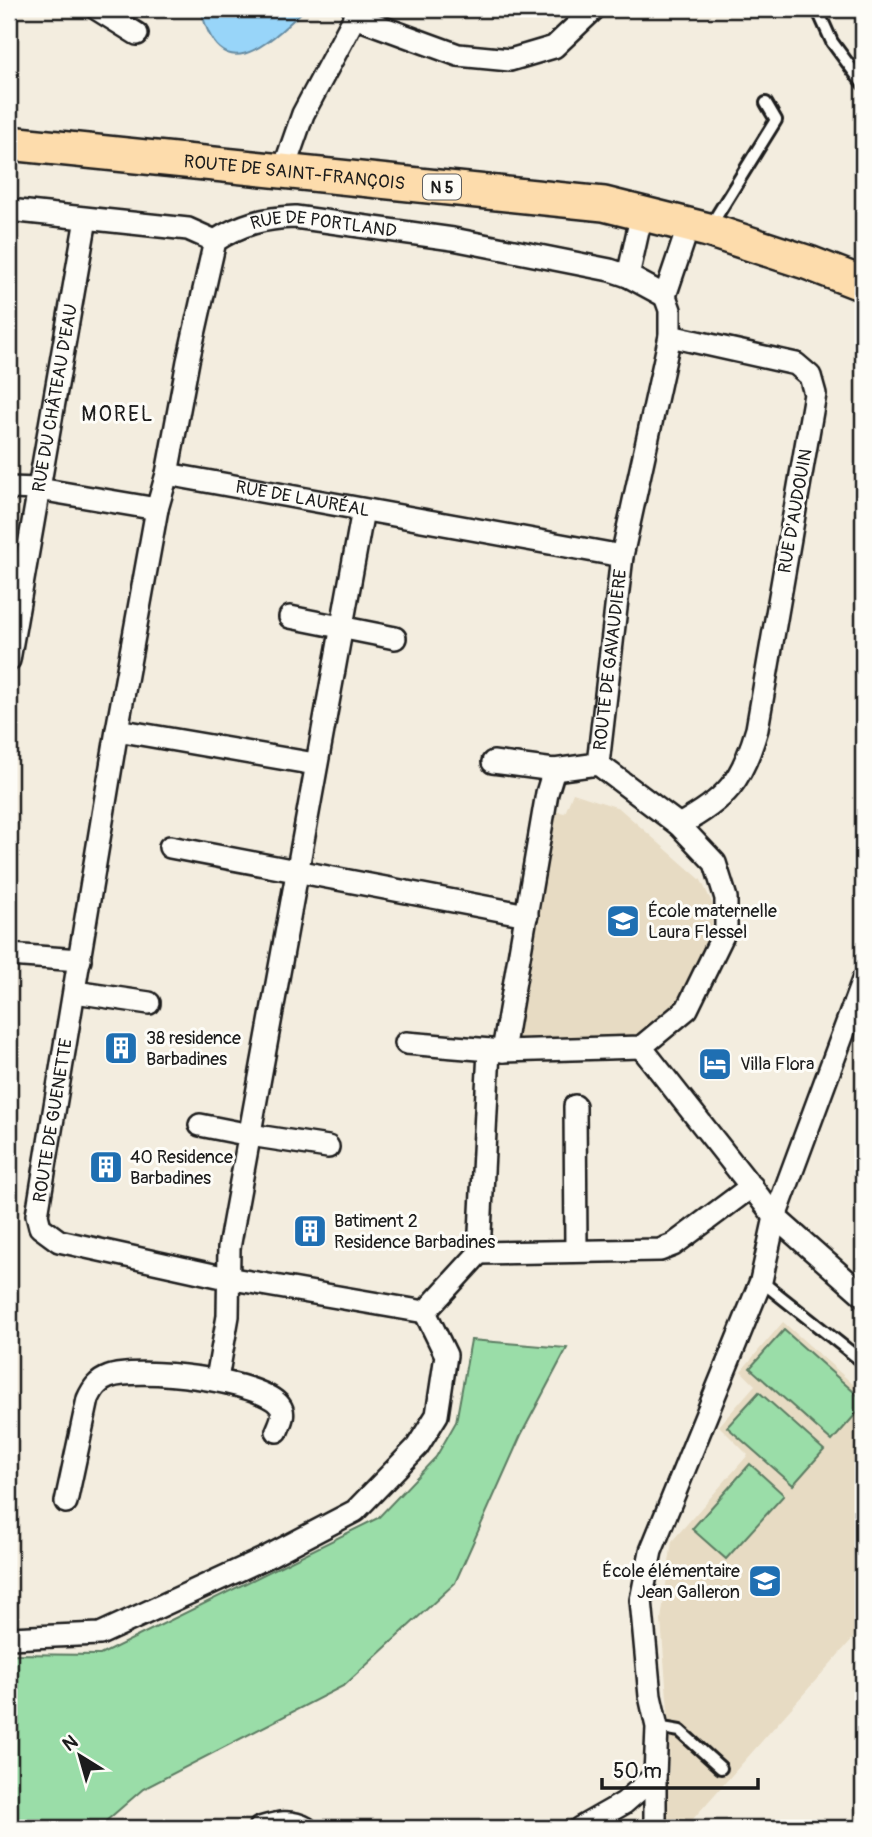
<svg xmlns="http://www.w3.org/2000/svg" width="872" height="1837" font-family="Pangolin,sans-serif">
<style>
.built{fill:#e7dbc3}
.green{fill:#9adda8;stroke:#5b7c62;stroke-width:2}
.water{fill:#98d5f9;stroke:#668ba1;stroke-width:2}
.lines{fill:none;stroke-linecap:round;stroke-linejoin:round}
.service-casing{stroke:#1c1c1c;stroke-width:16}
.minor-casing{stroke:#1c1c1c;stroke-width:26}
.primary-casing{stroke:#1c1c1c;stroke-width:38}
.service{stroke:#fdfcf7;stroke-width:10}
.minor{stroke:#fdfcf7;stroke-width:21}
.primary{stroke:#fddcac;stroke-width:33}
.labels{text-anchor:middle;stroke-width:6;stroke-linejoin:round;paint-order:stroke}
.shield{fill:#fdfcf7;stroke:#605f5e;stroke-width:2}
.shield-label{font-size:16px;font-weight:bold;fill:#1c1c1c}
.street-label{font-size:18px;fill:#1c1c1c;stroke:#fdfcf7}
.poi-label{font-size:18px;fill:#1c1c1c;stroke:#fdfcf7;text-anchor:start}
.quarter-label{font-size:21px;letter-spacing:2px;fill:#1c1c1c;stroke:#fdfcf7}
</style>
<rect width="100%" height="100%" fill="#f3eddf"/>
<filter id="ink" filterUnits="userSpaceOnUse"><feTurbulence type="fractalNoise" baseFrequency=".0143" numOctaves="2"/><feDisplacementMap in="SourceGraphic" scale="14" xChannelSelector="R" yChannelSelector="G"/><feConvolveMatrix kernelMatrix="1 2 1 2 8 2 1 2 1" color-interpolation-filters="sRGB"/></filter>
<g filter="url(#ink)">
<path class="built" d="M573 793 619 808 701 880 715 909 708 949 692 987 676 1006 645 1030 629 1037 512 1038 553 811 565 813Z
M783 1322 863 1393V1627L685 1828H666L670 1737 661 1620 672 1541 748 1455 719 1426 755 1385 741 1371Z"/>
<path class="green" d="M784 1330 863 1400V1406L832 1441 750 1368Z
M471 1340 567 1348 521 1435 455 1583 345 1685 143 1789 98 1828H9V1654L100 1655 378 1518 436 1457 456 1422Z
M759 1392 824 1450 793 1485 727 1427Z
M750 1464 784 1495 726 1559 692 1529Z"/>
<path class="water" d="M201 9H305C267 45 220 91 201 9Z"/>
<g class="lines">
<g class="service-casing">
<path id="service" d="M818 11 832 42 863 84
M711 225 776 120 766 103
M761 1281 863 1362
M657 1727 680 1731 721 1768"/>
</g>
<g class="minor-casing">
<g id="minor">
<path d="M97 9 137 34"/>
<path d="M354 17 458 55 510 60 554 47 594 9"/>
<path d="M283 171 303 114 359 9"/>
<path d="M9 210 188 229 215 241"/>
<path d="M628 276 642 213"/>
<path d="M670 336 796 364 810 376 815 394 757 729C742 781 727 799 679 825"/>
<path id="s1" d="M167 474 622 556"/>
<path d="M9 488 39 489 157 509"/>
<path d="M290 617 395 638"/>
<path id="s2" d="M9 660 86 219"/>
<path d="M117 730 315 764"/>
<path d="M493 762 554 770 598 764"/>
<path id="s3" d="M598 764 622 556 670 336V310L665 296 689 225"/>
<path d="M170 847 527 915"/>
<path d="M9 955 80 960"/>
<path d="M75 992 149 1003"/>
<path d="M406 1043 503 1051 641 1047 687 1009 726 929V898L715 863 679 825 598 764"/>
<path d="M641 1047 775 1217 863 1295"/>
<path id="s4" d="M489 1050 479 1253 425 1312 227 1278 59 1241 40 1227 37 1215 117 730 157 509 167 474 188 361 215 241C241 224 264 218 295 217L453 239 610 270 628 276 665 296"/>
<path d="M503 1051 547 793 554 770"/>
<path d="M575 1106 576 1250"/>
<path d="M200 1125 250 1135 328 1147"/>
<path d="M479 1253 660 1250 673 1245 752 1186"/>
<path d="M217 1379 228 1316 229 1248 363 510"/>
<path d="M66 1502 88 1399C93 1388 98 1381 109 1377 137 1366 262 1380 280 1406 286 1414 280 1423 277 1431"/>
<path d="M9 1638 100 1634 265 1558 355 1511 417 1447 437 1415 446 1355 425 1312"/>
<path d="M260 1828C277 1823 290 1819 306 1828"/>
<path d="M580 1828 624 1803 655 1776 657 1727 650 1696 641 1600 651 1551 761 1281 775 1217 863 980"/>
<path d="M655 1828V1776"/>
</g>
</g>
<g class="primary-casing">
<g id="primary">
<path id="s5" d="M9 143 604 204 708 230 809 263 863 284"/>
</g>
</g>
<use href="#service" class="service"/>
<use href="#minor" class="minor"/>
<use href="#primary" class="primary"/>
</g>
</g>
<defs>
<g id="school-square" transform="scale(1.75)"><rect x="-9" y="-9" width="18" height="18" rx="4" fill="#1f6fb2" stroke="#fdfcf7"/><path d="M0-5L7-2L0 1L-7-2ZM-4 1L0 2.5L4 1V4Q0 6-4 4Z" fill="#fff"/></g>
<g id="building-square" transform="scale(1.75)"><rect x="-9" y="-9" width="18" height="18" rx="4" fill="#1f6fb2" stroke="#fdfcf7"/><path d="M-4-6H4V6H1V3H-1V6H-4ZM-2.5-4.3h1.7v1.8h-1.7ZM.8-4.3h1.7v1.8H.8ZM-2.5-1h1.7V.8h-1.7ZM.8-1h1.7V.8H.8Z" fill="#fff"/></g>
<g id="hotel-square" transform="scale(1.75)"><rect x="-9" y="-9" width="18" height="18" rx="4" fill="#1f6fb2" stroke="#fdfcf7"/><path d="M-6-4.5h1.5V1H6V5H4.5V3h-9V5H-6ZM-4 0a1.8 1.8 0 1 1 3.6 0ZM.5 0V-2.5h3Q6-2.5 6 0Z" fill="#fff"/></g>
</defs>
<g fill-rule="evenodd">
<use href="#school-square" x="623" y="921"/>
<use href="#building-square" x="121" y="1048"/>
<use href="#hotel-square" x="715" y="1064"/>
<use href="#building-square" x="106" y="1167"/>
<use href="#building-square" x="310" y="1231"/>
<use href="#school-square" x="765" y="1581"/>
</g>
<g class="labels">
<rect class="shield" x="423" y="174.5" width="38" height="25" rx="5"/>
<g class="shield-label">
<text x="442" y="193">N 5</text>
</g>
<g class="street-label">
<text dy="6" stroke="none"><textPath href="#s5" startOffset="287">ROUTE DE SAINT-FRANÇOIS</textPath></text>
<text dy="6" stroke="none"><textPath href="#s4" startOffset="1796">RUE DE PORTLAND</textPath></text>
<text dy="6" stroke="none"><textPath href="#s2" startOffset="266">RUE DU CHÂTEAU D'EAU</textPath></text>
<text dy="6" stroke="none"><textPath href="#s1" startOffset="138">RUE DE LAURÉAL</textPath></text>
<text transform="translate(795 511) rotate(-80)" y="6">RUE D'AUDOUIN</text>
<text dy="6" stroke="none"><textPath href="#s3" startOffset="105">ROUTE DE GAVAUDIÈRE</textPath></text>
<text dy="6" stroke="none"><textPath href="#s4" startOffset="788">ROUTE DE GUENETTE</textPath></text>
</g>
<g class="poi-label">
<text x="648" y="917">École maternelle<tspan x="648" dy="21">Laura Flessel</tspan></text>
<text x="146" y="1044">38 residence<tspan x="146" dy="21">Barbadines</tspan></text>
<text x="740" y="1070">Villa Flora</text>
<text x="130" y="1163">40 Residence<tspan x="130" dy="21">Barbadines</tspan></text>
<text x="334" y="1227">Batiment 2<tspan x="334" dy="21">Residence Barbadines</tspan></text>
<text x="740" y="1577" text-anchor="end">École élémentaire<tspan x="740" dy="21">Jean Galleron</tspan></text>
</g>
<g class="quarter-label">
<text x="118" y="421">MOREL</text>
</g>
</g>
<rect width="872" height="1837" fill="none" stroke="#fdfcf7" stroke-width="35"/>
<rect x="18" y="18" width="837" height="1802" fill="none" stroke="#1c1c1c" stroke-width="2.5" filter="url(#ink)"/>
<g transform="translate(80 1756) rotate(323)" stroke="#fdfcf7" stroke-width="5" paint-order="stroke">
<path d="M0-5L12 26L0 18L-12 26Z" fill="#1c1c1c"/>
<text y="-10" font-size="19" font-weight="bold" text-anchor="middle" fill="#1c1c1c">N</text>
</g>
<path d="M602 1778v10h156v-10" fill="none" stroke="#1c1c1c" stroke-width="3.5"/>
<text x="613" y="1778" font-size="21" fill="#1c1c1c" stroke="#fdfcf7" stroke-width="5" paint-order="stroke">50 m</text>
</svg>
